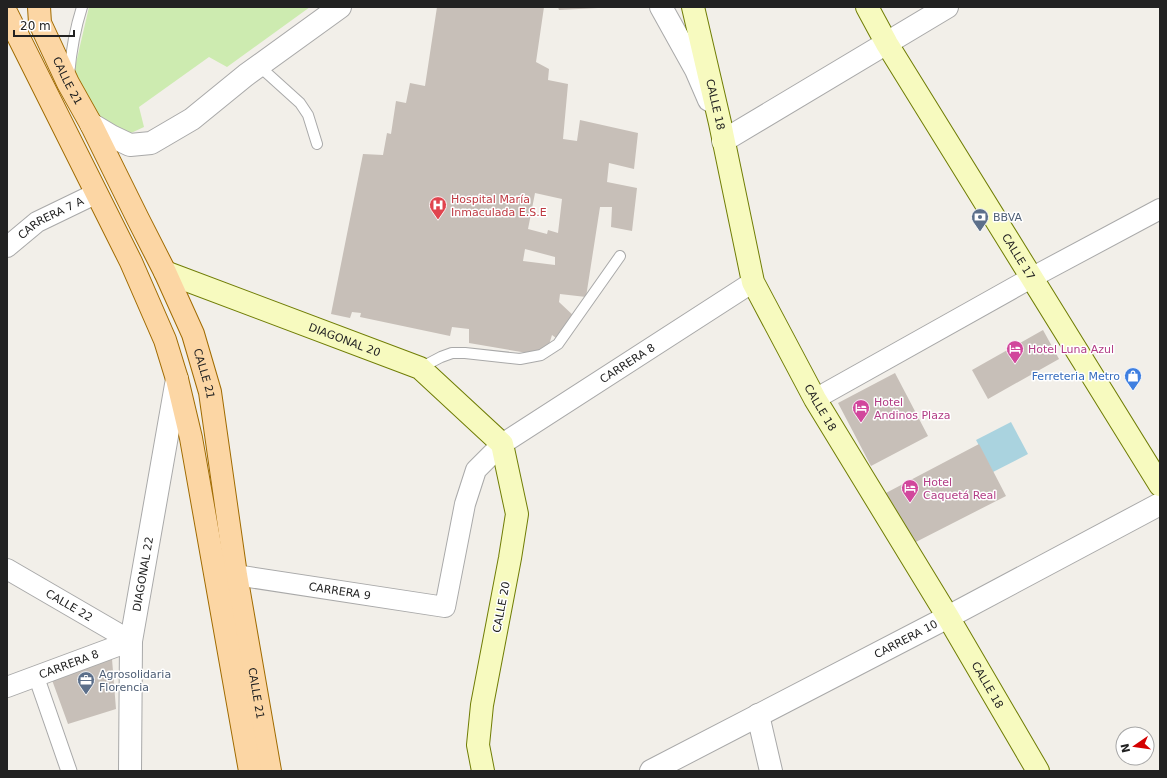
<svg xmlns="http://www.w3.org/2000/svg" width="1167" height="778" font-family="'DejaVu Sans',sans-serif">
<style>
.grass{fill:#cdebb0}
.water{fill:#aad3df}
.building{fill:#c7bfb8;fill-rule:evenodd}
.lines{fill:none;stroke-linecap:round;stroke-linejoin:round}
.service-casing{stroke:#a9a9a9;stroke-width:12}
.pedestrian-casing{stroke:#a9a9a9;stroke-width:17}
.minor-casing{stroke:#a9a9a9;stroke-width:22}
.tertiary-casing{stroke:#a9a9a9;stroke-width:24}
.secondary-casing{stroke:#707d05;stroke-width:24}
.primary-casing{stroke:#a06b00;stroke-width:24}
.service{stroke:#fff;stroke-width:10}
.pedestrian{stroke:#fff;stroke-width:15}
.minor{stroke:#fff;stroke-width:20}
.tertiary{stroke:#fff;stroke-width:22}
.secondary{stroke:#f7fabf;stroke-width:22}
.primary{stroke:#fcd6a4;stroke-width:22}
.labels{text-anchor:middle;stroke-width:3;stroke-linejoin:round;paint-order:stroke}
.street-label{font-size:11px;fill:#222;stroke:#fff}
.health-label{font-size:11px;fill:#be3a42;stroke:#fff;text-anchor:start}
.service-label{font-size:11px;fill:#4e5e75;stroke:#fff;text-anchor:start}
.hotel-label{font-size:11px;fill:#b23c85;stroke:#fff;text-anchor:start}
.shop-label{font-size:11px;fill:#366cbe;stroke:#fff;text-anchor:end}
</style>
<rect width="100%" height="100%" fill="#f2efe9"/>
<path class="grass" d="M89 7H310L227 67 209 57 139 107 144 127 131 133 122 132 97 118 73 76Z"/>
<path class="water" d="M1011 422 1028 454 993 472 976 440Z"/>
<path class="building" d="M437 7H544L536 62 549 69 548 80 568 84 563 139 577 141 580 120 638 133 634 169 609 163 607 182 637 188 632 231 611 227 612 207H600L586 297 560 294 559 302 576 318 560 341 552 335 548 348 533 354 469 343V329L452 327 450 336 360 317 361 313 352 312 350 318 331 314 363 154 383 155 387 133 391 134 396 101 406 103 410 83 425 86ZM535 193 562 199 558 233 548 230 547 234 528 229ZM525 249 555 257V265L523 261Z
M558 7H598V8L559 10Z
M1043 330 1059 359 988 399 972 370Z
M895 373 928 436 871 466 838 403Z
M979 444 1006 496 910 545 884 494Z
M112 659 116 709 68 724 52 680Z"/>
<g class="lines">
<g class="service-casing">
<path id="service" d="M259 66 300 103 308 115 317 144
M69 75C71 52 75 29 82 7
M420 368 441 357 452 353H465L520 359 541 355 558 344 620 256"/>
</g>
<g class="pedestrian-casing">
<path id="pedestrian" d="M36 676 69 771"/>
</g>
<g class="minor-casing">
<g id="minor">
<path id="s1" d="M7 247 37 222 97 193"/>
<path d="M815 399 1031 278 1160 209"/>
<path id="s2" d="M7 569 131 641"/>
<path id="s3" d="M236 575 445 607 465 504 476 470 502 444 753 282"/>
<path id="s4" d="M7 687 131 641"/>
</g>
</g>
<g class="tertiary-casing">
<g id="tertiary">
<path d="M661 7 696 70 709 100"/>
<path d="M91 124 111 136 130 145 151 143 192 119 246 75 340 7"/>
<path d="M723 141 947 7"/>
<path d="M758 715 771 771"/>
<path id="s5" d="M130 771 131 641 177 379"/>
<path id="s6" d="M651 771 948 617 1160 504"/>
</g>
</g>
<g class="secondary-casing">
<g id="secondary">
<path id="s7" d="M693 7 720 123 753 282 815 399 948 617 1038 771"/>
<path id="s8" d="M867 7 887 44 1160 485"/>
<path id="s9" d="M165 272 420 368 502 444 517 514 510 558 482 705 478 745 483 771"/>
</g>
</g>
<g class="primary-casing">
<g id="primary">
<path id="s10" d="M39 7 40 23 68 83 91 124 138 219 165 272 193 334 210 392 236 575 270 771"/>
<path d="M7 14 131 262 165 340 177 379 191 438 250 771"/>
</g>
</g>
<use href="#service" class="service"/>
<use href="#pedestrian" class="pedestrian"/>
<use href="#minor" class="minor"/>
<use href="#tertiary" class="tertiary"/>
<use href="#secondary" class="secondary"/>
<use href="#primary" class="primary"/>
</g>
<defs>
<g id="hospital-pin" transform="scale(0.9)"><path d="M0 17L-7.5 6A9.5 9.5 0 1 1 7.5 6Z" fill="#e0444e" stroke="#fff"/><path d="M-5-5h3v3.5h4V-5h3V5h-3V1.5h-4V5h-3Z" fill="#fff"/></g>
<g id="bank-pin" transform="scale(0.9)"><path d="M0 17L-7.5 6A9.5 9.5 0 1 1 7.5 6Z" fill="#5c6f8a" stroke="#fff"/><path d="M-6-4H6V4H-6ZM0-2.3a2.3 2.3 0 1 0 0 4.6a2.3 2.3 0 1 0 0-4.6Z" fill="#fff"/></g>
<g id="hotel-pin" transform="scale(0.9)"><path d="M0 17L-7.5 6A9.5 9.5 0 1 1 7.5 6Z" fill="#d1479c" stroke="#fff"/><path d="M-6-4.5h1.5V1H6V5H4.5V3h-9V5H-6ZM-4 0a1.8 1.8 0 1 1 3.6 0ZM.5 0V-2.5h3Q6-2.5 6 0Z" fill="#fff"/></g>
<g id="shop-pin" transform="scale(0.9)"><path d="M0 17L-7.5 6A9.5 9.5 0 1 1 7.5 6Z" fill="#3f7fe0" stroke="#fff"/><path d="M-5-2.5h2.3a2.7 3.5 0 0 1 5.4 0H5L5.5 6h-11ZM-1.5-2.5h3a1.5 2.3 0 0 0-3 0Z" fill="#fff"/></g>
<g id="office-pin" transform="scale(0.9)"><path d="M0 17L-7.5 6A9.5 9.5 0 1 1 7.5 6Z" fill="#5c6f8a" stroke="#fff"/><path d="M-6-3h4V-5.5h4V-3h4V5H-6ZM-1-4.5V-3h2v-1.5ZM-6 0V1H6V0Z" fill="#fff"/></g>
</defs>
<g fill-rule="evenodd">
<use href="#hospital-pin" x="438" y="205"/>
<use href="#bank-pin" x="980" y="217"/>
<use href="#hotel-pin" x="1015" y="349"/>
<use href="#shop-pin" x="1133" y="376"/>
<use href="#hotel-pin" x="861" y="408"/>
<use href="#hotel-pin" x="910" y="488"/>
<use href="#office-pin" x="86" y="680"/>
</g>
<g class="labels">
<g class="street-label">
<text dy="4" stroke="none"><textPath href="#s10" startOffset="80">CALLE 21</textPath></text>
<text dy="4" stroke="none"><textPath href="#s7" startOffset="100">CALLE 18</textPath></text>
<text dy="4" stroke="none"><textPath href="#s1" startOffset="53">CARRERA 7 A</textPath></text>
<text dy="4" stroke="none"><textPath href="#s8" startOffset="292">CALLE 17</textPath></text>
<text dy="4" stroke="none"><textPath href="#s9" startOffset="192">DIAGONAL 20</textPath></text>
<text dy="4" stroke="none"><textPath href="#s3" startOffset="538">CARRERA 8</textPath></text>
<text dy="4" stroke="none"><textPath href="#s10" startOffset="404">CALLE 21</textPath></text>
<text dy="4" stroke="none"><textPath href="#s7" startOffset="424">CALLE 18</textPath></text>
<text dy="4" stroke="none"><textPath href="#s5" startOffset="198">DIAGONAL 22</textPath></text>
<text dy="4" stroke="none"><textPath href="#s3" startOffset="105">CARRERA 9</textPath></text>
<text dy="4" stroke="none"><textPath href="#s2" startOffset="72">CALLE 22</textPath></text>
<text transform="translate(501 607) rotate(-79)" y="4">CALLE 20</text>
<text dy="4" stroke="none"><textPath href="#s6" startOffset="287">CARRERA 10</textPath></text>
<text dy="4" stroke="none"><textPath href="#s4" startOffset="66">CARRERA 8</textPath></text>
<text dy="4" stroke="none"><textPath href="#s7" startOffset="748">CALLE 18</textPath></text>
<text dy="4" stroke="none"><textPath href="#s10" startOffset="728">CALLE 21</textPath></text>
</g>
<g class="health-label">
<text x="451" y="203">Hospital María<tspan x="451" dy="13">Inmaculada E.S.E</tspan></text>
</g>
<g class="service-label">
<text x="993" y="221">BBVA</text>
<text x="99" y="678">Agrosolidaria<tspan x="99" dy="13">Florencia</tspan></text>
</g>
<g class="hotel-label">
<text x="1028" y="353">Hotel Luna Azul</text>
<text x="874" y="406">Hotel<tspan x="874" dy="13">Andinos Plaza</tspan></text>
<text x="923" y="486">Hotel<tspan x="923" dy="13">Caquetá Real</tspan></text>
</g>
<g class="shop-label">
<text x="1120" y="380">Ferreteria Metro</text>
</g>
</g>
<rect width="1167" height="778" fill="none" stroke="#222222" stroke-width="16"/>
<g transform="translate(1135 746) rotate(257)"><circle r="19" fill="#ffffff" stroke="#a7a7a7"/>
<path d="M0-3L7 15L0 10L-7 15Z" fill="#d40000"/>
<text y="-6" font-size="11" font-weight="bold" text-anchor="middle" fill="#222222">N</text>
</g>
<path d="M14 30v6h60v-6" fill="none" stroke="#222222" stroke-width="2"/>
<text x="20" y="30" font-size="12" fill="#222222" stroke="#ffffff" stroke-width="3" paint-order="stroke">20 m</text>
</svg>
